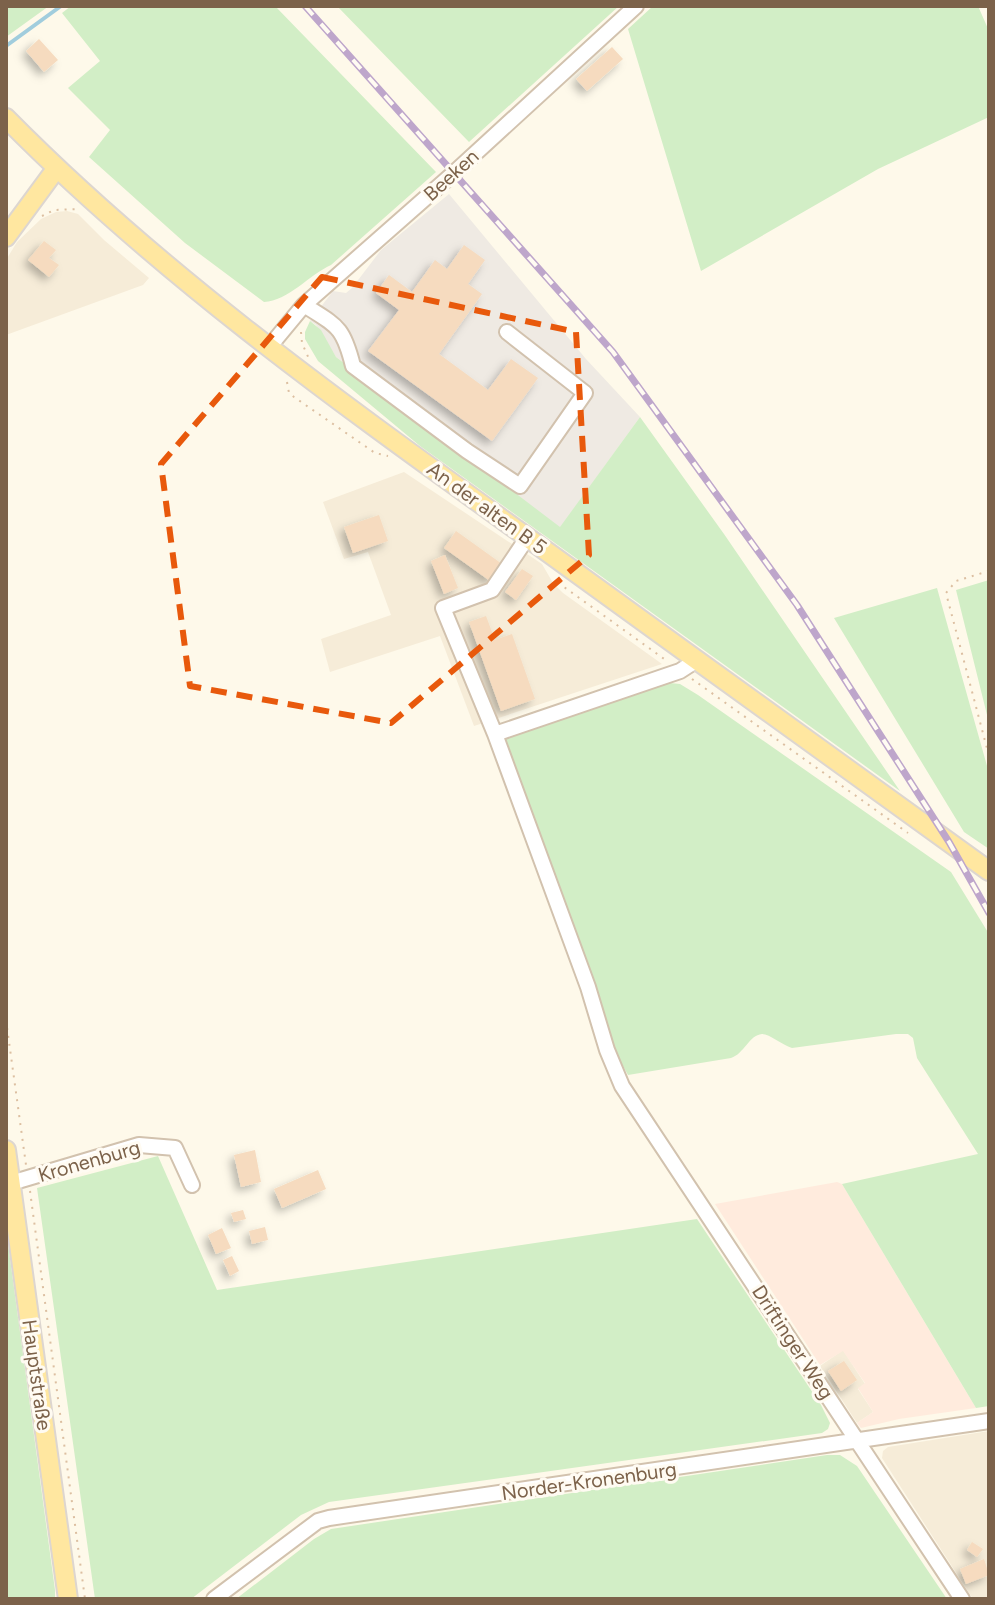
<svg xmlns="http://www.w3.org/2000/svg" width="995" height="1605" font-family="Figtree,sans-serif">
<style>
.residential{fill:#f6ecd8}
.commercial{fill:#ffebdd}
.industrial{fill:#efeae3}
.green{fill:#d2eec6}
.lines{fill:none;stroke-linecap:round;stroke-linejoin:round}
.stream{stroke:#a1cddd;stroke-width:4}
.building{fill:#f6dbbf;filter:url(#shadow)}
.minor-casing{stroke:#d2c2ae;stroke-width:18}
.major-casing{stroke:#ddd6d0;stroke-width:22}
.path{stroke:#dcbfa1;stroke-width:2;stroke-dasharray:2 6;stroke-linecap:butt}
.minor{stroke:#fff;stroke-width:14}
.major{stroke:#ffe7a0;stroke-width:18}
.rail-casing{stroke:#bea6cb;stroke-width:7}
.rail{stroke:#fffbf2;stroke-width:4;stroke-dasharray:12;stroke-linecap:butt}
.marked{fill:none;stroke:#e8590c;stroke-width:6;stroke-dasharray:16 10;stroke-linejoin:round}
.labels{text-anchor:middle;stroke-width:6;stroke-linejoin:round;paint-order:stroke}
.street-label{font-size:20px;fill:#7c624a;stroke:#fffbf2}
</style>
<defs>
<filter id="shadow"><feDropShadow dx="-4.5" dy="4.5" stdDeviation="4" flood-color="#0004"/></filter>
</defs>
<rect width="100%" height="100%" fill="#fef9ea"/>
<path class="residential" d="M67 211 78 214 104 240 149 278 143 285 6 335V260L17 242 41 219 56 212Z
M404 472 542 564 553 583 563 593 662 664 474 726 440 636 330 672 321 639 391 615 368 552 344 559 323 502Z
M843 1350 865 1384 858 1389 873 1412 857 1423 820 1366Z
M989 1431V1599H973L882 1458 883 1451 888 1447Z"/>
<path class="commercial" d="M837 1182 842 1184 976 1408 899 1419 861 1428 857 1423 873 1412 858 1388 865 1383 843 1351 820 1365 715 1204Z"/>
<path class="industrial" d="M449 194 586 359 640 417 560 528 336 357 316 325 310 321 333 291 346 293 352 288 381 250Z"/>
<path class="green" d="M6 6H49L6 37Z
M71 6H275L436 172 331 265C309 275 288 301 264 302L185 243 89 157 110 130 68 88 100 61 62 13Z
M337 6H619L469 142Z
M653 6H978L989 31V117L878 169 701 271 628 29Z
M310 321 321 330 336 357 560 527 640 417 724 534 900 791 420 446 318 361 305 339V332Z
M989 580V723L956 590Z
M937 588 989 773V849L964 832 834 618Z
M670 683 680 684 698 695 951 872 989 934V1406L976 1408 842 1184 978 1154 917 1058 913 1038 908 1034H896L792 1048C782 1045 770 1034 762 1034 749 1035 744 1054 731 1058L628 1075 619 1059 504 738Z
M158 1156 217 1290 697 1219 821 1405 830 1423 828 1429 822 1433 329 1502 301 1515 191 1599H95L37 1188Z
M6 1229 55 1590V1599H6Z
M827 1455H840L857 1466 947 1599H236L314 1539 331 1529Z"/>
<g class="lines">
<path class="stream" d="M6 46 61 6"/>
</g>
<path class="building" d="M39 39 58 60 44 72 26 51Z
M612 47 623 59 587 91 576 79Z
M44 241 56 250 49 258 59 265 49 277 28 260Z
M464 245 485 260 468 284 482 294 439 354 488 390 511 359 538 378 492 441 368 351 399 310 376 293 389 275 412 292 435 260 447 269Z
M379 515 388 541 353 553 344 527Z
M456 531 502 564 490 581 444 548Z
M445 555 458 588 444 594 431 561Z
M522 569 533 576 516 600 505 592Z
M486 616 495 640 512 634 535 699 501 711 469 622Z
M255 1150 261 1182 241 1187 234 1155Z
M318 1170 326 1189 282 1208 274 1189Z
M243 1210 246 1219 234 1222 231 1213Z
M265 1227 268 1240 252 1244 249 1231Z
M222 1228 231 1248 216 1254 208 1235Z
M232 1256 239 1271 230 1276 223 1260Z
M844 1361 857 1380 841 1391 828 1371Z
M972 1542 983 1549 977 1557 967 1550Z
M984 1559 989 1575 966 1584 960 1569Z"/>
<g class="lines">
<g class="minor-casing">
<path id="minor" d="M304 305C337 326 343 326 353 366L467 451 520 486 585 393 507 332
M270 346 304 305 455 172 636 6
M697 660 680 671 495 734 588 987 607 1050 622 1086 962 1599
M495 734 443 608 492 590 527 538
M11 1183 139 1145 175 1148 192 1185
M214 1599 318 1521 329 1518 989 1421"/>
</g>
<g class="major-casing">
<path id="major" d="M6 118C162 276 345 406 524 535 679 647 834 760 989 871
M6 237 56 169
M6 1150 68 1599"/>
</g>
<path class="path" d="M42 216 54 210 78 209
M301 332 302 343 309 359
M287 382 289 393 294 397 375 453 388 456
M989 571 956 581 946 593 989 756
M560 581 564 587 667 661
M692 679 908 833
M6 1020 26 1165
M30 1191 85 1599"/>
<use href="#minor" class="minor"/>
<use href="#major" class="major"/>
<g class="rail-casing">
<path id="rail" d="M305 6 613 352 797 605 949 842 989 913"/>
</g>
<use href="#rail" class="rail"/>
</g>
<path class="marked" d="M322 277 576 332 589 555 391 723 190 686 161 464Z"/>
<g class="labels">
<g class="street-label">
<text transform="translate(451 175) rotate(-42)" y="7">Beeken</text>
<text transform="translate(487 508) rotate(36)" y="7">An der alten B 5</text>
<text transform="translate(89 1161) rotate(-16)" y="7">Kronenburg</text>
<text transform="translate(793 1342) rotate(57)" y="7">Driftinger Weg</text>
<text transform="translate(37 1375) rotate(82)" y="7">Hauptstraße</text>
<text transform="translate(589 1481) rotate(-8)" y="7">Norder-Kronenburg</text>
</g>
</g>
<rect width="995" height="1605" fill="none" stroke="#7c624a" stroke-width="16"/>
</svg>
